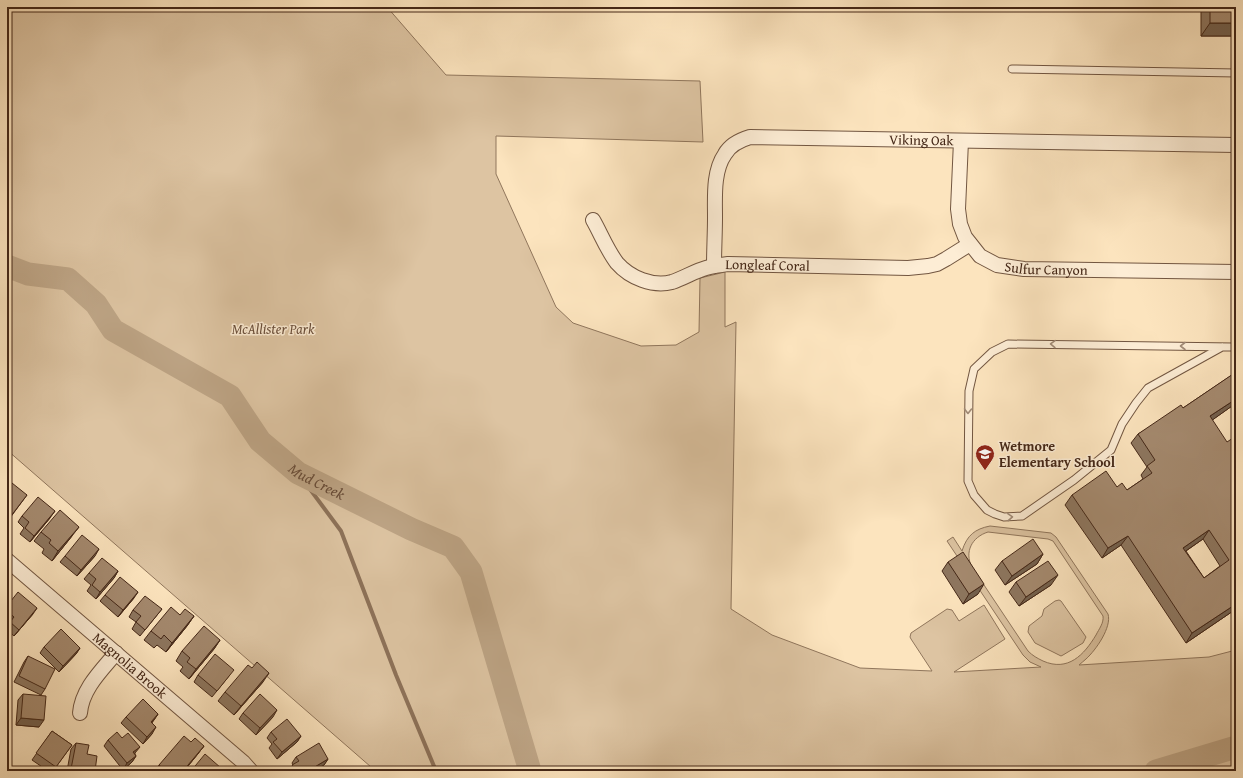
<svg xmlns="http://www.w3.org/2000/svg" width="1243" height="778" font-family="'Gentium Book Plus',serif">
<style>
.green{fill:#ddc4a2;stroke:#90765c;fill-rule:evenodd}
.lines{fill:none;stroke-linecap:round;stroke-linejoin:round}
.stream{stroke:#8d7259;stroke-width:4}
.river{stroke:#bda485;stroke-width:23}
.lane-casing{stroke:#725641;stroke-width:9}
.street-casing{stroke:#725641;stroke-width:16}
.lane{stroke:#fdedd5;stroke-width:7}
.street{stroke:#fdedd5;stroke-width:14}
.wall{fill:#8d765f;stroke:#442717;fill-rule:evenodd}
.shaded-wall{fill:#73604d;stroke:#442717}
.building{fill:#a4896e;stroke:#442717;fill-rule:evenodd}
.oneway{stroke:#a08a76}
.labels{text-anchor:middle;stroke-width:3;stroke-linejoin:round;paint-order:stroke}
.street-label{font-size:14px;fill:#442717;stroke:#fdedd5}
.park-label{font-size:14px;font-style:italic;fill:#6a4e3a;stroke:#fdedd5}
.poi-label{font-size:14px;font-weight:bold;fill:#442717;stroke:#fdedd5;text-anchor:start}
.water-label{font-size:15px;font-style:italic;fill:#684c38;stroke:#fdedd5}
</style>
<rect width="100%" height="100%" fill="#fce4be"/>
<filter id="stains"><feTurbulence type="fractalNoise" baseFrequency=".005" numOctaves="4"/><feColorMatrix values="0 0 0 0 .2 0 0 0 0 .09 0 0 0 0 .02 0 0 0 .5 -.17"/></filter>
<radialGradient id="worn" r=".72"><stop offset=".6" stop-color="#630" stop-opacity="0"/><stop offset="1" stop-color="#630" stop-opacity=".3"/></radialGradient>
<path class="green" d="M7 7H387L446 75 700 81 703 142 496 136V174L556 307 573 323 641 346 676 345 699 332 700 278 725 272V327L736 322 731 609 772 635 860 668 932 671 911 639 910 637 911 633 947 609 952 610 959 621 984 605 1005 639 954 672 1041 667 1030 662 1023 655 947 541 953 537 962 551C967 535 975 529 990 526L1051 533 1056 537 1108 614C1112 627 1096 650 1086 659 1084 661 1081 663 1079 665L1209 657 1236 650V771H372L371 767 7 450ZM988 532 1048 539 1053 541 1103 616C1104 623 1099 629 1096 635 1084 655 1068 672 1043 661 1037 658 1033 656 1028 651L972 567C964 552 972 537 988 532Z
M1059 600 1061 601 1086 637 1083 643 1063 655 1061 656 1035 643 1028 632 1029 626 1042 616 1044 609 1055 601Z"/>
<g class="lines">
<path class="stream" d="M298 473 341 531 396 675 436 771
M1175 764 1181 771"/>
<g class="river">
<path id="s1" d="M7 266 28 274 68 279 96 304 113 330 230 396 260 441 298 473 411 529 453 547 471 572 530 771"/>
<path d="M1156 771 1236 747"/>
</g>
<g class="lane-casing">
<path id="lane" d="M1012 69 1236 73
M1222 347 1148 388 1136 403 1122 424 1111 450 1074 480 1022 516 1004 517 995 514 987 510 974 495 968 481 969 391 974 369 992 352 1008 344 1233 347H1236"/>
</g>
<g class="street-casing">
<g id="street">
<path id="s2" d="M961 141 958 209 960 224 965 237 980 256 997 265 1024 269 1236 272"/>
<path id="s3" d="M593 220C601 234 607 250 617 263 630 278 653 287 672 282 684 278 695 271 706 268 713 266 720 265 728 264L908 268 928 266 937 264 946 259 970 244"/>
<path id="s4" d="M714 266C714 249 715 233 715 217 715 197 713 171 725 154 730 145 740 140 750 137L1236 145"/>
<path id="s5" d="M7 560 243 762 251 771"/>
<path d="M80 713C82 689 101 671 116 653"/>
</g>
</g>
<use href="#lane" class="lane"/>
<use href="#street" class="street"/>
</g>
<path class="wall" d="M1201 7H1236V36H1201Z
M1236 369V412L1232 406 1212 420 1236 609 1186 643 1121 545 1102 558 1065 505 1072 495 1117 487 1127 490 1143 479 1141 475 1147 467 1131 443 1138 434 1183 408 1232 375ZM1203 539 1220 566 1204 578 1186 551Z
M7 489 27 495 7 522Z
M22 516 50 518 30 542 20 534 24 528 18 522Z
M41 532 72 536 52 561 42 553 44 549 34 541Z
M1043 554 1037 564 1005 585 995 570 1002 561Z
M65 556H95L77 576 60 562Z
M948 562 978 594 963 604 942 571Z
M118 571 114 578 96 599 87 591 91 585 84 579 89 573Z
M1016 582 1051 585 1019 606 1009 592Z
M105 595 134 598 118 617 100 601Z
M7 606 33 614 14 636 7 630V626L9 623 7 621Z
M162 609 140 636 132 629 136 622 129 617 133 610Z
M180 615 194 616 187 626 166 652 157 645 154 648 144 640 151 631Z
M220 640 214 649 189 679 180 671 183 667 176 661 182 651Z
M44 647 80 648 76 654 59 672 40 653Z
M28 656 45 689 41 695 14 682 24 662Z
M198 675 229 676 212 697 194 682Z
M263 682 234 715 218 701 225 692Z
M23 694 39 727 16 725 18 700Z
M243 713 273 717 256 735 239 719Z
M158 714 152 723V734L143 744 121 723 126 717Z
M52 731 72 745 53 771H48L32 760Z
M271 732 301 736 297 742 277 759 269 748 272 744 267 738Z
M108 740 135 753V754L136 756 132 762 123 770 104 746Z
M191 742 204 746 197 755 184 771H155L159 765Z
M76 743 87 754 95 771H67L71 749Z
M296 757 328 759 324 765 314 771H288L293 765 292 763Z"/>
<path class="shaded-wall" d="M1210 23H1236V36H1201Z
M1236 399V401L1232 406 1204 426 1210 416Z
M55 511 50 518 30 542 34 536Z
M79 527 72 536 52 561 58 551Z
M1209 530 1203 539 1177 557 1183 548Z
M1128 536 1121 545 1102 558 1108 548Z
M99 549 95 556 77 576 81 570Z
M1043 554 1037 564 1005 585 1012 576Z
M118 571 114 578 96 599 100 592Z
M1058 575 1051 585 1019 606 1026 597Z
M984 584 978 594 963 604 969 594Z
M138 592 134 598 118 617 123 610Z
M1236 604V609L1186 643 1192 633Z
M37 608 33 614 14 636 19 630Z
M194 616 187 626 166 652 172 643Z
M220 640 214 649 189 679 196 669Z
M80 648 76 654 59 672 63 666Z
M269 673 263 682 234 715 241 706Z
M277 710 273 717 256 735 260 728Z
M158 714 154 720 146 728 151 722Z
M21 718 44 720 39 727 16 725Z
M156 727 152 734 143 744 147 737Z
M301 736 297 742 277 759 282 752Z
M204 746 197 755 184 771H183Z
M140 747 135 753 129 759 133 752Z
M136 756 132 762 123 770 127 763Z
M328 759 324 765 314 771H308Z
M71 769 82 771H70Z"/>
<path class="building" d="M1210 7H1236V23H1210Z
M1236 372V399L1210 416 1227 442 1236 436V604L1192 633 1128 536 1108 548 1072 495 1106 471 1117 487 1122 483 1127 490 1152 473 1147 466 1155 460 1138 434 1181 405 1183 408ZM1209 530 1229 560 1204 578 1183 548Z
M12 483 27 495 11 516 7 512V506L8 504H7V489Z
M38 497 55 511 34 536 25 528 29 522 22 516Z
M60 510 79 527 58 551 49 543 51 540 41 532Z
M82 535 99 549 81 570 65 556Z
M1033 539 1043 554 1012 576 1002 561Z
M963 552 984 584 969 594 948 562Z
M102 558 118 571 100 592 92 585 96 579 89 573Z
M1048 561 1058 575 1026 597 1016 582Z
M120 577 138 592 123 610 105 595Z
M18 592 37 608 19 630 10 622 14 617 7 611V606Z
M145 596 162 609 145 630 136 622 141 616 133 610Z
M171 607 180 615 185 609 194 616 172 643 164 635 161 639 151 631Z
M204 626 220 640 196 669 187 662 190 658 182 651Z
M61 629 80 648 63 666 44 647Z
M215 654 234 670 217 691 198 675Z
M28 656 55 669 45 689 19 676Z
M257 662 269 673 241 706 225 692 248 665 252 668Z
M23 694 46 696 44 720 21 718Z
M260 694 277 710 260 728 243 713Z
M143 699 158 714 151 722 156 727 147 737 126 717Z
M287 719 301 736 282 752 273 742 277 739 271 732Z
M52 731 72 745 56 767 36 753Z
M117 732 122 738 128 733 140 747 133 752 136 756 127 763 108 740Z
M184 736 191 742 195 738 204 746 183 771H166L159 765Z
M76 743 89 745 87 754 97 756 95 771H82L71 769Z
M319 743 328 759 308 771H296L292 765 299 761 296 757Z
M205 754 221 768 219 771H191Z"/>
<defs><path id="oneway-chevron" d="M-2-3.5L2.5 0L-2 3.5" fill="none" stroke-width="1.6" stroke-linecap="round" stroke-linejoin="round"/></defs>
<g class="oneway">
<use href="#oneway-chevron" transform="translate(1053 344) rotate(-179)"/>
<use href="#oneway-chevron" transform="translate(1183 346) rotate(-180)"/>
<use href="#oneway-chevron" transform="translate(968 411) rotate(91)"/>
<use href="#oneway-chevron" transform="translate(1010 517) rotate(-4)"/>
</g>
<defs>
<g id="school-pin" transform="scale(1)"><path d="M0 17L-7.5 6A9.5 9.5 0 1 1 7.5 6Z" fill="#8f2418" stroke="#fdedd5"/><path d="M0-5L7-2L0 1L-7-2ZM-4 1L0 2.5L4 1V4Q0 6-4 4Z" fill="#fff"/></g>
</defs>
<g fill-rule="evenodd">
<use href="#school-pin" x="985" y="454"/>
</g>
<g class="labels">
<g class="street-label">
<text dy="5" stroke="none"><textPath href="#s4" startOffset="316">Viking Oak</textPath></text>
<text dy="5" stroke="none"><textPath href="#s3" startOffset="209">Longleaf Coral</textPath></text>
<text dy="5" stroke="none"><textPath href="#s2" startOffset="190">Sulfur Canyon</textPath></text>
<text dy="5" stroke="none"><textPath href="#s5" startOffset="162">Magnolia Brook</textPath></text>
</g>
<g class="park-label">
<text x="273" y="334">McAllister Park</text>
</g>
<g class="poi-label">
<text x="999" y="451">Wetmore<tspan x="999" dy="16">Elementary School</tspan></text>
</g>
<g class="water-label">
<text dy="5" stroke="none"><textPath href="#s1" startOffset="390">Mud Creek</textPath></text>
</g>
</g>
<rect width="1243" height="778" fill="none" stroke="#fce4be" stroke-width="24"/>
<rect x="8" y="8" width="1227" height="762" fill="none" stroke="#442717" stroke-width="2"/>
<rect x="12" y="12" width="1219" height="754" fill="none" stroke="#442717"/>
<rect width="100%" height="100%" filter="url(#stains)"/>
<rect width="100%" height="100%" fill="url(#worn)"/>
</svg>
